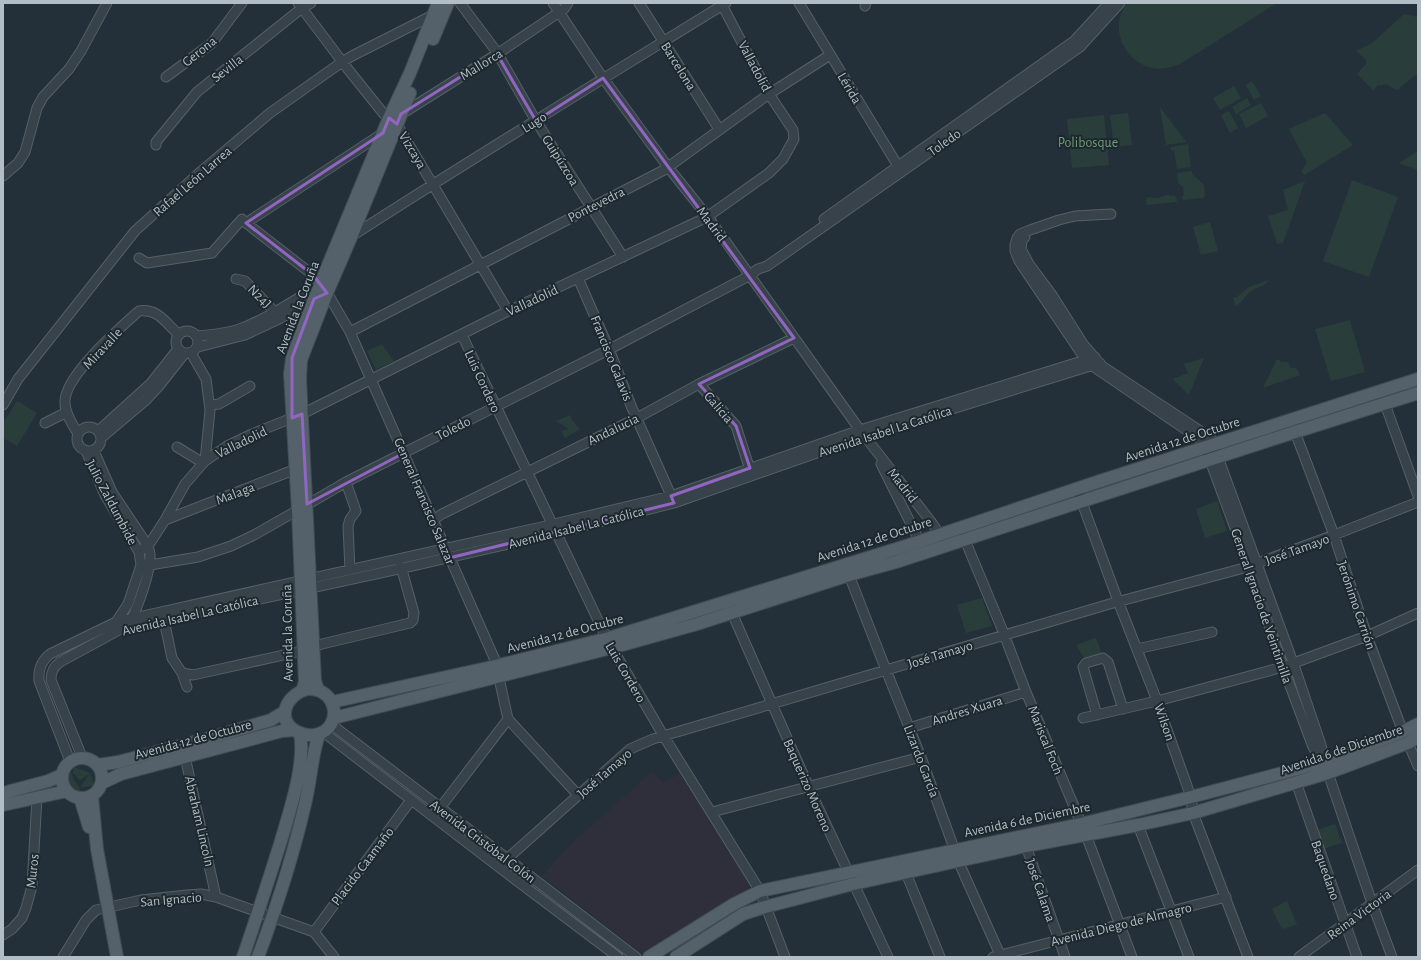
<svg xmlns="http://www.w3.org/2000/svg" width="1421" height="960" font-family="'Alegreya Sans',sans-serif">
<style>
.medical{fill:#2f2f3b}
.green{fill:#293e3b}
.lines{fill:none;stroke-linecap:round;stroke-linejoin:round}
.minor-casing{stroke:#556067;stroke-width:11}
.major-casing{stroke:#404b52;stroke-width:14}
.minor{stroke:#37424a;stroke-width:9}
.major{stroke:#55616a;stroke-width:12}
.marked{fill:none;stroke:#9166c1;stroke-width:3;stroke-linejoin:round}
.labels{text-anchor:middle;stroke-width:4;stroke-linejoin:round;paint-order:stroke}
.street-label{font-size:14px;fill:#b2bdc5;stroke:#1c272e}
.park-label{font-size:14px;fill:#729a75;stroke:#1c272e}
</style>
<rect width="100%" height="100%" fill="#243039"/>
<path class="medical" d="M653 771 663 783 680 773 751 886 641 953 542 876 571 844Z"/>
<path class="green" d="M1127 3H1277L1180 64C1171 67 1163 70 1153 68 1134 65 1118 45 1119 26 1119 17 1122 10 1127 3Z
M1404 14 1418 17V73L1397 90 1386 84 1380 86 1378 85 1373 90 1357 74 1366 64V60L1356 51 1371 44Z
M1252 81 1261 96 1254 100 1246 85Z
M1234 86 1241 98 1220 110 1213 98Z
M1247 98 1251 105 1236 114 1232 107Z
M1261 103 1268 116 1246 128 1239 114Z
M1160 107 1186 142 1166 145Z
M1229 111 1238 128 1230 133 1221 115Z
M1128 113 1132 145 1114 147 1110 115Z
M1325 113 1353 145 1304 175 1301 171 1307 163 1289 129Z
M1104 115 1109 165 1072 168 1067 119Z
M1188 144 1191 167 1177 169 1174 150 1171 151V147Z
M1418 151V170L1399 163Z
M1192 171V174L1204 185 1205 195 1203 198 1183 200 1182 197 1184 195 1183 187 1178 183 1177 173Z
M1352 180 1398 197 1369 277 1323 261Z
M1305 181 1283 243 1277 244 1268 216 1288 210 1283 190Z
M1167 195 1171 196 1173 195 1176 197 1177 202 1147 205 1146 200 1148 197 1158 198Z
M1210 222 1218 251 1201 255 1193 227Z
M1269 280C1263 289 1256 286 1250 292 1244 297 1243 302 1236 306L1233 298 1237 297 1249 287Z
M1350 320 1365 372 1331 381 1315 329Z
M382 344 394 361 376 370 367 351Z
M1204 358 1189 395 1173 379 1188 373 1184 364Z
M1277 359 1282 362H1288L1291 368H1296L1300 375 1263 388Z
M17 401 37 413 17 446 3 438V423Z
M570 415 572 420 580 429 565 438 561 431 569 429 556 421Z
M1217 501 1227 531 1205 538 1196 509Z
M982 598 992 626 966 633 957 605Z
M1096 638 1102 654 1085 659 1076 645Z
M74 767 90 773 94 785 80 788 89 774 80 780 73 773Z
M70 771C73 775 73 780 76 783 78 786 80 788 81 792L73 788 68 780Z
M1335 824 1342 843 1323 849 1317 830Z
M1287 901 1297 925 1282 929 1272 909Z"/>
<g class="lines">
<g class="minor-casing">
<path id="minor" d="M298 3 347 68 383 113 398 126 508 311
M460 3 496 51 536 121 623 257
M553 3 603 78 668 167 711 221 860 430 932 523 947 545
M639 3 719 129
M799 3 901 171
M865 6 866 3
M166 77 212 43 242 3
M400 115 497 54 564 9 568 3
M383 133 246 223 313 275 322 284 350 332 495 660 508 719 578 795
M156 145V142L197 92 302 8 311 3
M3 176 18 163 25 152 37 108 43 97 69 69 81 51 107 3
M1111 214 1075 216 1059 220 1030 230 1020 234 1017 238 1015 245V251L1019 261 1081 353 1091 365 1201 440 1205 447 1249 566 1283 667 1313 747 1326 767 1372 903 1392 957
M824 219 1074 41 1109 3
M350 235 352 236C476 156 601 80 726 3
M1025 237 1022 241 1021 249 1029 264 1052 295 1083 344 1102 366 1211 438 1295 668 1321 745 1324 759
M139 258 147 263 212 253 242 219
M578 278 609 349 632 408 673 500
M236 279 245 281 275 312 277 316
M176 342a11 11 0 1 1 22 0a11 11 0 1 1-22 0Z
M350 332 664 170 769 94 830 55
M462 335 607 639 663 735 760 891 785 957
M196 336C210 335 230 333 242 328 270 317 295 300 321 284
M198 347 245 335 279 319 316 299
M191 353 206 379 210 410 205 461
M699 384 736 426 751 473
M1385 404 1418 496
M3 405 18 379 135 231 198 174 270 113 342 62 352 56 433 15
M210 405 219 404 250 386
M45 423 67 412
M77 439a12 12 0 1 1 24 0a12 12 0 1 1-24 0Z
M98 431 151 383 178 349
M1295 432 1334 535 1367 636 1403 732
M78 434C73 425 65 414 65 403 63 377 120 328 139 311 158 308 166 323 179 335
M101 438 146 400 159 386 185 353
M177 447 203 463
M86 451 105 495 139 552 141 565 128 604 116 622
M94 451 112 492 148 546C149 549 150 552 150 555 151 571 138 607 130 622
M881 464 925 552
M346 482 356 511 350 519 348 526 350 570
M1077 489 1118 601 1154 693 1191 797 1193 813 1248 957
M165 520 296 469H302
M433 520 442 514 637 418 699 384 794 338
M967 525 963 532 965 540 1002 629 1026 692 1086 835 1132 957
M139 552 150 543 165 520 185 484 205 461 227 446 252 434 302 414 508 311 707 217 769 173 783 159 794 139 793 130 769 94 721 3
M141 565H150L198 557 231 546 254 535 298 510 346 482 606 351 747 277 758 269 767 266 1080 47 1120 3
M847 570 886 670 921 757 960 865 1001 957
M732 613 810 790 888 957
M164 620 172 658 182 673 193 675 297 652 322 644 410 623 413 620 414 613 400 563
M1137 649 1212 632
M182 673 187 687
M1097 715 1083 667 1086 663 1103 658 1108 662 1123 709
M1083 718 1161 700 1283 667 1367 636 1418 613
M331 724 636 957
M909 728 1026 692
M323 732 500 868 618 957
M1408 743 1418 766
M184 752 216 897
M82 757 51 680C51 672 53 667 60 662L119 630 126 628 403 568 556 533 674 503 865 436 1100 363
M70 761 39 681C38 670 41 661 50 654L116 622 546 526 671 496 860 430 1095 357
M1296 782 1357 957
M440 808 508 719
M712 812 921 757
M1138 825 1189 957
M1026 846 1065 957
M500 868 507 859 630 749 653 739 1113 603 1244 568 1334 535 1418 502
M906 873 940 957
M314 932 411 800
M3 935 12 929 22 918 26 908 32 886 37 797
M63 957 86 920 96 910 141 900 187 895 201 894 216 897 314 932 334 957
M993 957 1226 897
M1299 957 1418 870"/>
</g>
<g class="major-casing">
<path id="major" d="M433 39 448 3
M308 689C338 688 343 727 318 734 313 736 307 735 303 734 274 725 283 695 308 689Z
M318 690 315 681 300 379 301 360 327 293 352 235 410 93
M302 691 305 682 298 510 290 374 292 358 314 299 389 118 410 73 438 3
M332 702 487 668 609 638 909 545 1100 481 1418 379
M334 718 615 647 697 624 849 575 896 562 1267 441 1418 393
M62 778a20 20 0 1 1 40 0a20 20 0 1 1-40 0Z
M98 765 118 762 206 739 271 720 284 712
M102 783 121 774 282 731 294 730
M3 793 48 781 62 775
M92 796 97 849 117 957
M80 798 89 827
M3 805 67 791
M243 957C256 919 268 882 280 844 289 813 306 764 300 733
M258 957C277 906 294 853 306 800 311 778 312 755 319 734
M649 957 734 904 760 891 1081 824 1191 797 1324 762 1400 733 1418 724
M676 957 743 914 765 907 853 884 1026 846 1138 825 1193 813 1328 773 1408 743 1418 737"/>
</g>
<use href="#minor" class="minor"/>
<use href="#major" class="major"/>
</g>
<path class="marked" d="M497 54 536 121 603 78 794 338 699 384 736 426 750 468 671 496 674 503 449 558 404 453 307 504 302 414 292 418V358L314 299 327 293 313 275 246 223 383 133 389 118 397 124 401 114Z"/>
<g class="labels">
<g class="street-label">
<text transform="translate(199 51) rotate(-39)" y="5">Gerona</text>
<text transform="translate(481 64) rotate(-32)" y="5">Mallorca</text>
<text transform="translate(679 66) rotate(58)" y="5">Barcelona</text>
<text transform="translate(755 66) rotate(62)" y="5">Valladolid</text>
<text transform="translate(227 68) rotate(-38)" y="5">Sevilla</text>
<text transform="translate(850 88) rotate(59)" y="5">Lérida</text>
<text transform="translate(534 122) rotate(-32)" y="5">Lugo</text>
<text transform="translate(944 142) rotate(-35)" y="5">Toledo</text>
<text transform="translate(413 150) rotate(59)" y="5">Vizcaya</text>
<text transform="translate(561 160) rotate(58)" y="5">Guipúzcoa</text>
<text transform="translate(192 181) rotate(-41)" y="5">Rafael León Larrea</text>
<text transform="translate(596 204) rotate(-27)" y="5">Pontevedra</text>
<text transform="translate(712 224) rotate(53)" y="5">Madrid</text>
<text transform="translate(260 296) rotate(45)" y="5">N24J</text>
<text transform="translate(532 300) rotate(-25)" y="5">Valladolid</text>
<text transform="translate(297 307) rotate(-69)" y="5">Avenida la Coruña</text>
<text transform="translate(102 348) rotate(-47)" y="5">Miravalle</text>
<text transform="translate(612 358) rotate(68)" y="5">Francisco Galavis</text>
<text transform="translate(483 381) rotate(65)" y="5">Luis Cordero</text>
<text transform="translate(719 407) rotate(49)" y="5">Galicia</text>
<text transform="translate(453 428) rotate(-27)" y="5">Toledo</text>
<text transform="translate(613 429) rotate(-26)" y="5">Andalucia</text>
<text transform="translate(885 431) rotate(-18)" y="5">Avenida Isabel La Católica</text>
<text transform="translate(1182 439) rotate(-18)" y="5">Avenida 12 de Octubre</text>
<text transform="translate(241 442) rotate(-26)" y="5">Valladolid</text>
<text transform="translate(903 485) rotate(52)" y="5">Madrid</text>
<text transform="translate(235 493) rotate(-21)" y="5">Malaga</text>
<text transform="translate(425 501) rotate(67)" y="5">General Francisco Salazar</text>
<text transform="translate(112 502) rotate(62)" y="5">Julio Zaldumbide</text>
<text transform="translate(576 527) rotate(-14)" y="5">Avenida Isabel La Católica</text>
<text transform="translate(874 539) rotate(-18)" y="5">Avenida 12 de Octubre</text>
<text transform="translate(1297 549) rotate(-20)" y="5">José Tamayo</text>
<text transform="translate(1357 605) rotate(71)" y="5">Jerónimo Carrión</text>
<text transform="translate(1262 606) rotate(71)" y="5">General Ignacio de Veintimilla</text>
<text transform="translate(190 615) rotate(-13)" y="5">Avenida Isabel La Católica</text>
<text transform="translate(287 633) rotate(-91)" y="5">Avenida la Coruña</text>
<text transform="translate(565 633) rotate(-15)" y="5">Avenida 12 de Octubre</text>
<text transform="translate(940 654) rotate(-17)" y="5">José Tamayo</text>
<text transform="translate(626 672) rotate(60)" y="5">Luis Cordero</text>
<text transform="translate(967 710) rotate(-17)" y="5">Andres Xuara</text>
<text transform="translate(1165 722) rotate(71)" y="5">Wilson</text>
<text transform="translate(193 739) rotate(-15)" y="5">Avenida 12 de Octubre</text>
<text transform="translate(1046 740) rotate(68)" y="5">Mariscal Foch</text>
<text transform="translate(1341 749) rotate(-19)" y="5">Avenida 6 de Diciembre</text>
<text transform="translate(922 761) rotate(69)" y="5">Lizardo García</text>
<text transform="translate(604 773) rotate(-41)" y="5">José Tamayo</text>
<text transform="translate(808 785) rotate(66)" y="5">Baquerizo Moreno</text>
<text transform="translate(1027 819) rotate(-12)" y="5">Avenida 6 de Diciembre</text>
<text transform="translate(200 821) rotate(77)" y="5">Abraham Lincoln</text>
<text transform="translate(483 841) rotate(37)" y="5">Avenida Cristóbal Colón</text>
<text transform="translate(362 866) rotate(-53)" y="5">Placido Caamaño</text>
<text transform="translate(1326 870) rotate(71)" y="5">Baquedano</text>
<text transform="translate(32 871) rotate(-84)" y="5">Muros</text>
<text transform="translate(1041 890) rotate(71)" y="5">José Calama</text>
<text transform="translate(171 899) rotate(-5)" y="5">San Ignacio</text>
<text transform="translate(1359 914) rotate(-36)" y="5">Reina Victoria</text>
<text transform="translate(1121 924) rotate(-14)" y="5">Avenida Diego de Almagro</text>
</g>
<g class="park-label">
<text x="1088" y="147">Polibosque</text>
</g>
</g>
<rect width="1421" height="960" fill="none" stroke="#b2bdc5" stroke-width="8"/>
</svg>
